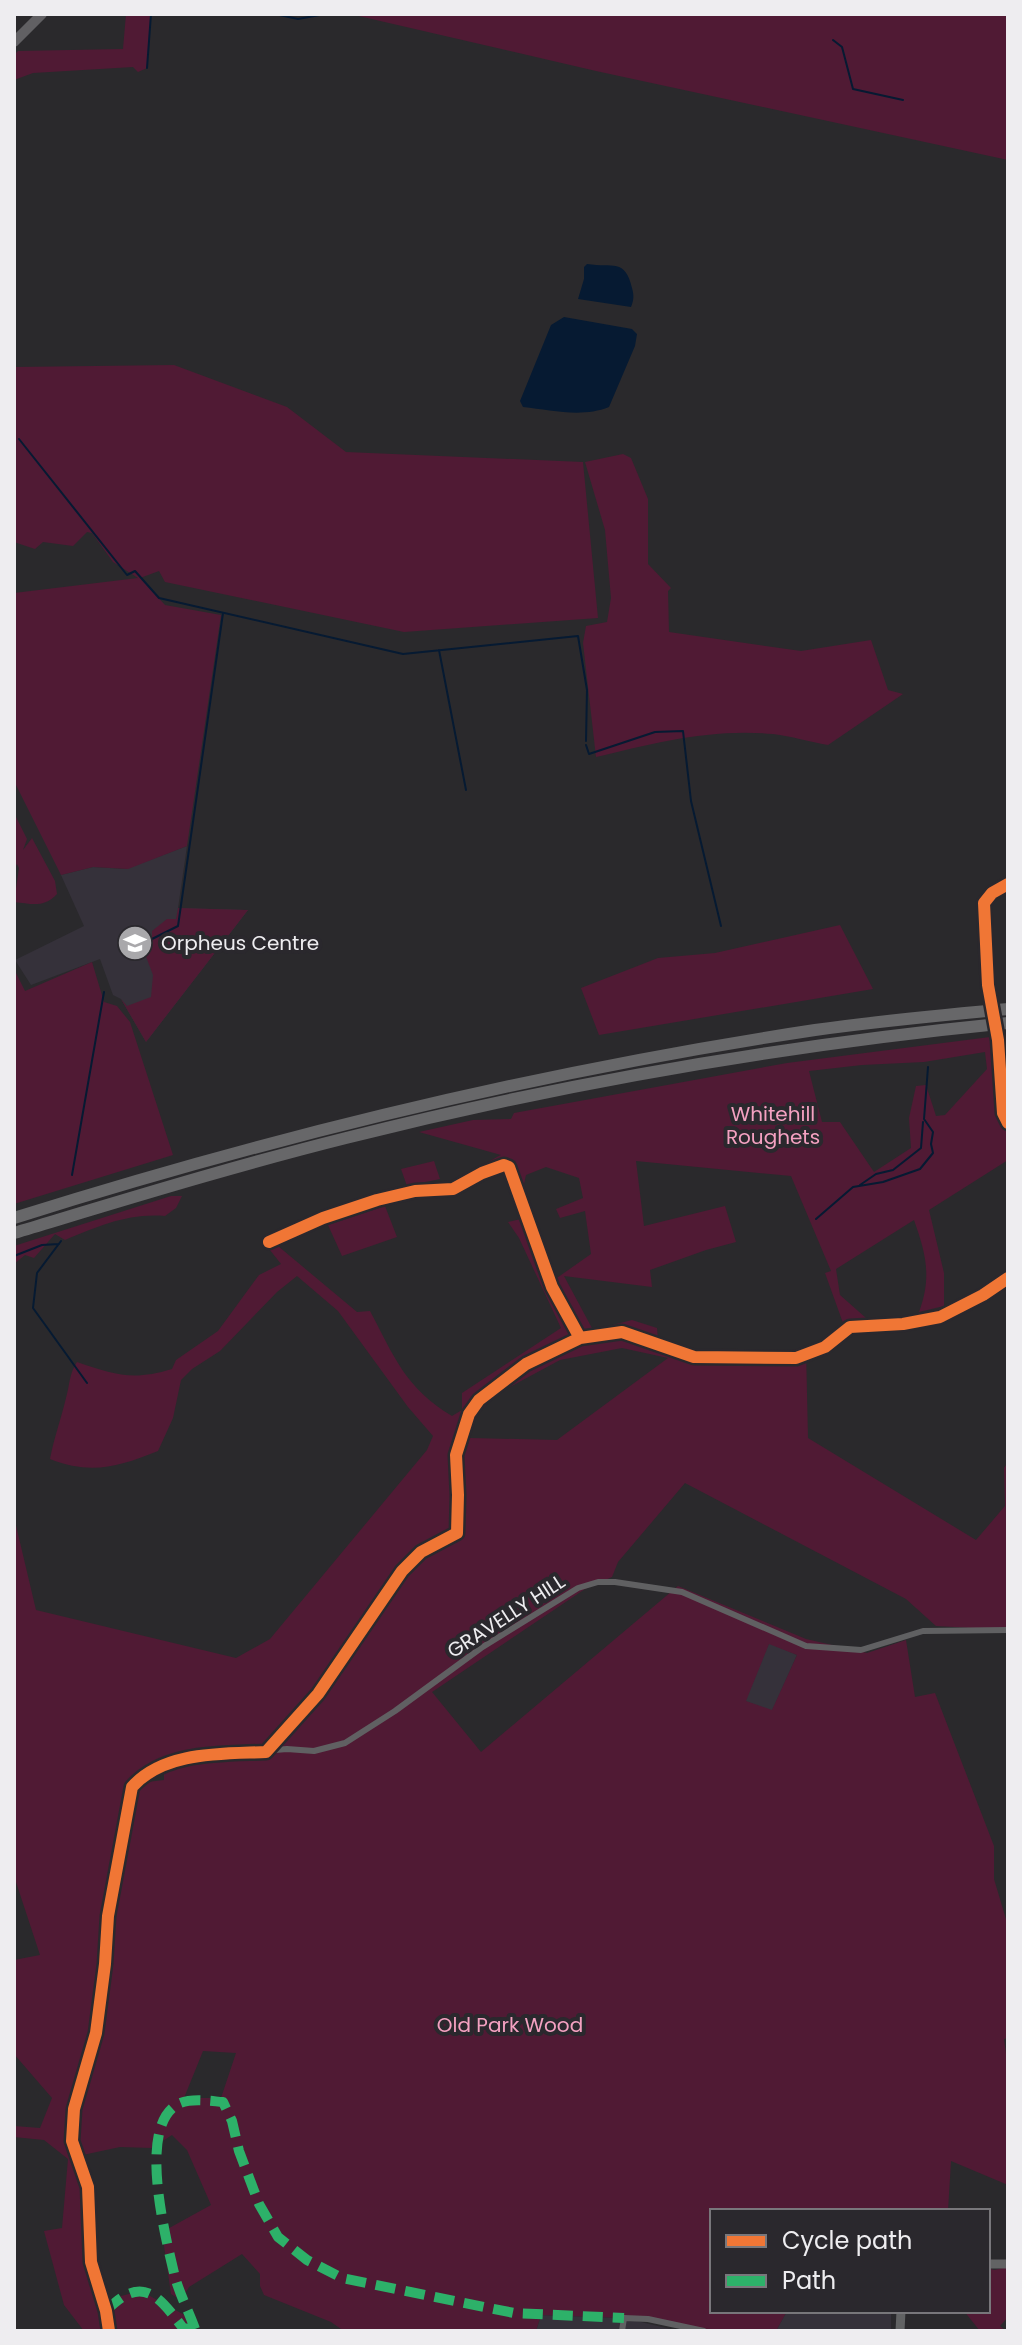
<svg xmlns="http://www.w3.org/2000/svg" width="1022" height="2345" font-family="Poppins,sans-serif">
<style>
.built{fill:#35313a}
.green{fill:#501a34;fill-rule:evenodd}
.water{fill:#061a32}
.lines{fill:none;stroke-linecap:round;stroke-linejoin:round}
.stream{stroke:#061a32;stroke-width:2}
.street{stroke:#606062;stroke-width:6}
.secondary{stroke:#626364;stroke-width:9}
.primary{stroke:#616063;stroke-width:10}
.highway{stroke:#676769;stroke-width:12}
.quiet{stroke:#2db169;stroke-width:10;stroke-dasharray:20 10;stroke-linecap:butt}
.cycleway-casing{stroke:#2a282d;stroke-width:17}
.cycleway{stroke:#f07635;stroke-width:12}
.labels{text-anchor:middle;stroke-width:8;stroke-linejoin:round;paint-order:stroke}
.poi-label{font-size:20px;fill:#eeedf0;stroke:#2a282d;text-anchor:start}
.park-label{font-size:20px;fill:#f4a1c1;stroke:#2a282d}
.street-label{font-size:20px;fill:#eeedf0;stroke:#2a282d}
</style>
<rect width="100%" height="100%" fill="#2a292c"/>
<path class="built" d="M187 846 178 908 248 910 146 1042 121 999 113 995 100 959 31 985 15 960 84 926 61 875 93 867 126 869Z
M769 1643 797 1655 772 1711 745 1701Z
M787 2311H891V2331H776Z
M541 2315 624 2318 679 2331H536Z"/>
<path class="green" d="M126 14H151L147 68 138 72 133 67 33 73 14 80V55L18 51 123 49Z
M350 14H1008V160L596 71Z
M174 365 287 407 346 452 583 462 598 618 404 632 165 582 159 571 140 578 165 605 221 615 187 846 128 869 93 867 61 875 14 781V593L138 578 113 562 92 533 87 532 73 546 43 542 35 549 14 542V367Z
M623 454 631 458 648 499V564L671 588 668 591 669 632 801 651 871 640 888 690 903 694 828 745C810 742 791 736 773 734 712 728 654 743 596 757L583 643 586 626 607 622 611 598 605 530 585 462Z
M14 813 27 839 23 850 32 838 55 881 57 894C44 908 32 904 14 902L19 868 17 864 14 870Z
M178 908 248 910 146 1042 121 999 127 1006 151 997 153 975 142 946 152 943V931L167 919H176Z
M840 925 873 989 599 1035 581 988 658 958 715 953Z
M92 962 104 1002 117 1006 130 1022 173 1155 14 1204V969L25 991Z
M1001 1036H1008V1160L929 1210 944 1273V1306L919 1312C932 1277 926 1254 914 1220L836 1269 840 1295 866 1318 843 1323 825 1273 831 1271 791 1176 636 1161 644 1226 725 1206 736 1242 706 1250 650 1270 652 1287 564 1276 593 1330 632 1320 657 1328 658 1340 619 1330 582 1335 554 1280 591 1254 585 1211 560 1218 556 1209 583 1198 579 1178 546 1167 526 1175 524 1184 536 1226 534 1230 512 1167 502 1163C482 1169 463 1184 442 1186V1183C461 1181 484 1163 501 1155L419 1132 473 1120 511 1119 514 1113 787 1063 990 1037 998 1094 1004 1091ZM985 1052 987 1069 945 1115 936 1116 926 1085 916 1086 909 1118 911 1148 874 1172 840 1122H822L809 1071 862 1065 924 1062Z
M434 1161 440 1179 407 1186 401 1169Z
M171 1196H182L176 1208 165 1216C128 1213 99 1226 65 1240L55 1234 34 1258 25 1255 14 1264V1246Z
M385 1206 397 1237 342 1256 328 1225Z
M525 1218 548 1280 579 1341 525 1362 481 1394 468 1407 459 1438H465L472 1414 484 1400 529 1367 582 1342 621 1334 694 1357 806 1349 808 1438 976 1540 1005 1506 1004 1468 1008 1462V1630L936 1626 906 1599 685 1483 618 1562 612 1577 585 1589 432 1692 481 1752 678 1586 806 1639 867 1653 906 1640 915 1697 935 1693 994 1846V1879L1008 1926V2038L1004 2039 1008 2068V2185L951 2161 948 2211H712V2311H787L776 2331H721L624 2318 541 2315 536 2331H344L331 2322 264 2295 260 2286V2274L242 2254 189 2287 181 2300 171 2294 162 2232 211 2205 187 2150 172 2135 152 2148 120 2147 78 2156 88 2187 91 2262 107 2310 121 2296 141 2291 188 2317 197 2331H84L64 2305 44 2231 62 2228 68 2159 44 2140 14 2137V2126L40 2128 52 2098 14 2054V1960L40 1955 14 1876V1517L36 1610 236 1658 270 1639 427 1450 433 1436 408 1407 338 1311 297 1276 277 1292 220 1351 192 1369 181 1380 173 1418 158 1451C118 1467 91 1475 50 1459 54 1438 61 1419 66 1398 70 1384 69 1374 77 1362 115 1375 133 1381 172 1369L176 1360 218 1331 259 1275 281 1264 266 1245 275 1241 278 1246 357 1312 370 1311C394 1356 405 1388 452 1416L462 1410V1393L561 1328 519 1238 508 1222ZM622 1348 668 1358 557 1440 470 1438 471 1421 497 1394 560 1360ZM769 1644 797 1655 772 1710 746 1701ZM261 1747 263 1757 164 1766V1780L147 1782 139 1788 132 1781C166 1747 218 1757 261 1747ZM203 2051 236 2053 221 2098H184Z
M1008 2267V2317L1000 2326 1006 2331H980L964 2311H988V2268L994 2270Z"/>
<path class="water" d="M587 264C613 268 625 258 632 288 634 295 634 300 631 307L578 299 584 279V267Z
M564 317 632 329 637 334 635 346 609 407C582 418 551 410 523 407L520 401 551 325Z"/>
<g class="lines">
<path class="stream" d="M275 14 298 19 325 14
M833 40 842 47 853 89 903 100
M147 68 151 14
M19 439 127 575 135 571 159 598 403 654 578 636 587 690 586 741
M439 650 466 790
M586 745 589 754 655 732 683 731 691 801 721 926
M144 943 178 926 223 613
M72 1175 104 992
M860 1185 876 1174 893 1170 921 1148 923 1122
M816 1219 853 1187 883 1182 920 1169 933 1153 931 1144 933 1132 924 1119 928 1067
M61 1241 37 1273 33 1308 87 1383
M14 1256 42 1245 59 1244"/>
<path class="street" d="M109 2331 106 2311 91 2262 88 2187 72 2141 74 2109 96 2033 105 1964 108 1916 128 1807 132 1787 138 1781 149 1773 188 1757 287 1749 314 1751 345 1743 395 1711 481 1648 578 1588 598 1582H615L682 1592 806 1646 861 1650 923 1631 1008 1630
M622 2331 624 2318 648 2319 704 2331"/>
<path class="secondary" d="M988 2264H1008
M900 2331 901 2311"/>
<path class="primary" d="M14 42 42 14"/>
<path class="highway" d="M14 1218C277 1135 543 1071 815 1030 879 1021 944 1015 1008 1009
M14 1233C124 1200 234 1166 346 1138 563 1083 785 1045 1008 1023"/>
<path class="quiet" d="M106 2311C142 2274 158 2295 183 2328L197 2331
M195 2329C189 2312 180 2295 175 2277 166 2239 138 2132 175 2106 187 2097 209 2101 223 2102L232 2121 239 2151 259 2204 278 2237 307 2260 342 2278 514 2313 624 2318"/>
<g class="cycleway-casing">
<path id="cycleway" d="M1008 884 992 893 984 903 988 985 998 1040 1003 1113 1008 1123
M269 1242 323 1218 377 1200 415 1191 453 1189 482 1173 504 1165 509 1167 552 1287 580 1338
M109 2331 106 2311 91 2262 88 2187 72 2141 74 2109 96 2033 105 1964 108 1916 132 1787C164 1751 222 1754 266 1752L318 1694 402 1571 421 1552 457 1533 458 1495 456 1455 469 1414 479 1400 526 1364 580 1338 622 1332 694 1357 796 1358 825 1347 850 1327 903 1324 940 1317 983 1295 1008 1278"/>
</g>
<use href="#cycleway" class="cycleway"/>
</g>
<defs>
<g id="university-disc" transform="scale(1.8)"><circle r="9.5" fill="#a9a8ab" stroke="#2a282d"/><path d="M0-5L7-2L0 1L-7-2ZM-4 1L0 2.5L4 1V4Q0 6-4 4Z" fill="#fff"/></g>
</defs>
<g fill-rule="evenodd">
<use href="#university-disc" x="135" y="943"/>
</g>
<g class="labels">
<g class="poi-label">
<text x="161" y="950">Orpheus Centre</text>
</g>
<g class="park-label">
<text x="773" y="1121">Whitehill<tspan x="773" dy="23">Roughets</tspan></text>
<text x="510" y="2032">Old Park Wood</text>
</g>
<g class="street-label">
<text transform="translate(506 1616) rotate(-33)" y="7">GRAVELLY HILL</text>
</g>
</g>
<rect width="1022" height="2345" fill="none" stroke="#eeedf0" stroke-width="32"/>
<rect x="710" y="2209" width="280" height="104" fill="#2a282d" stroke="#78777b" stroke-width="2"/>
<rect x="726" y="2235" width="40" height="12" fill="#f07635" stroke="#78777b" stroke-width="2"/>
<text x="782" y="2249" font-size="24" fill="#eeedf0">Cycle path</text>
<rect x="726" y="2275" width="40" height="12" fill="#2db169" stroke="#78777b" stroke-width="2"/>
<text x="782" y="2289" font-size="24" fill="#eeedf0">Path</text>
</svg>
